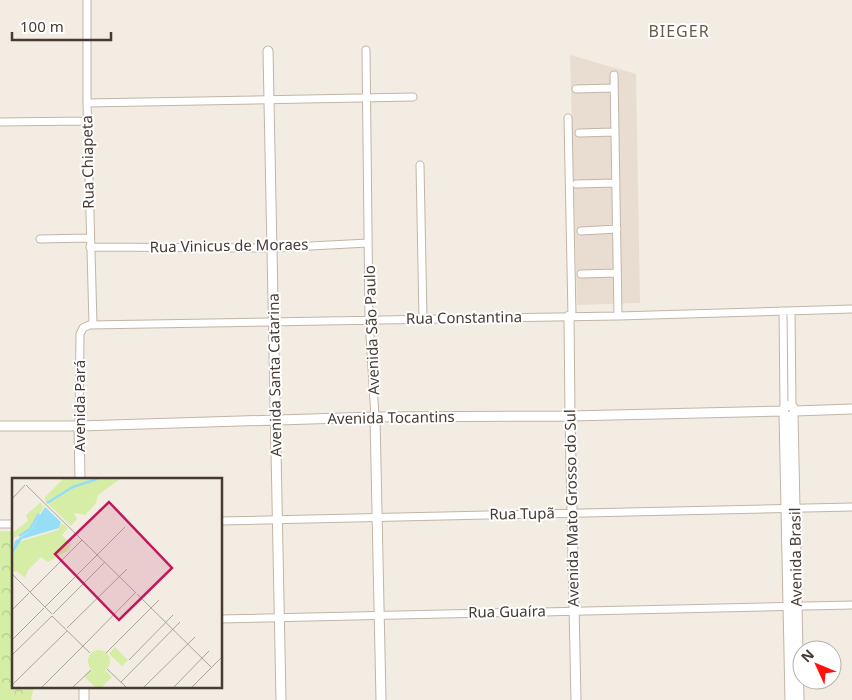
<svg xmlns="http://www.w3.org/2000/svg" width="852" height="700" font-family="'Noto Sans',sans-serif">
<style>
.residential{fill:#e8ddd0}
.forest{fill:url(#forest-crowns)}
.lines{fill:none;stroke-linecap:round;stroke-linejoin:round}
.minor-casing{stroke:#c2b5a7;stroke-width:9}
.tertiary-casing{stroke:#c2b5a7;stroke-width:11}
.minor{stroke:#fff;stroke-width:7}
.tertiary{stroke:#fff;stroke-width:9}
.labels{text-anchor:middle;stroke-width:4;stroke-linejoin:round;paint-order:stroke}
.street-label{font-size:15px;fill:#453b32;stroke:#fff}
.neighbourhood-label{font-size:16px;letter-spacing:1px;fill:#6a5848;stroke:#fff}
.inset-river{fill:none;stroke:#96ddf8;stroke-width:2.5}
.inset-road{fill:none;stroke:#ada59c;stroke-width:1}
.view{fill:#c2185b;fill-opacity:0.15;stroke:#c2185b;stroke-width:2.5}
.inset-edge{fill:none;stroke:#453b32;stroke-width:2.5}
</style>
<defs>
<pattern id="forest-crowns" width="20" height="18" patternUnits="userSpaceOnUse" patternTransform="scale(1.25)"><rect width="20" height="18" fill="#d6eda5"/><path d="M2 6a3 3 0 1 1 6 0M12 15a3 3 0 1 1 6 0" fill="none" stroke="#b9cc8e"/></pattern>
</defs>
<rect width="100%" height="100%" fill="#f3ece2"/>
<path class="residential" d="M570 55 636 74 640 303 577 305Z"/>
<path class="forest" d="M0 531H14V686H34L31 700H0Z"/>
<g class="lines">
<g class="minor-casing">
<path id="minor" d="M87 0V103L93 324
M366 50 369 320 375 417
M614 75 618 316
M576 89 613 88
M87 103 413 97
M568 118 572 316
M0 122 87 121
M579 133 615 132
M420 165 423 318
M576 184 616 183
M581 231 617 229
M40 239 90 238
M90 247 272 248 368 243
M581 274 617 273
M783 311 784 407
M791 311 792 406
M79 426 80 334 83 328 89 325 618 316 852 309
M221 521 852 507
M0 524H14
M221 619 852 605"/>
</g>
<g class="tertiary-casing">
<path id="tertiary" d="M268 51 281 700
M569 316 570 416 576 700
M783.5 411a5.5 5.5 0 1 1 11 0a5.5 5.5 0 1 1-11 0Z
M795 411 852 409
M784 414 790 700
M793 414 799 700
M375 417 381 700
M0 426H79L375 417 570 416 783 411
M79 426 80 479
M84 686V700"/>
</g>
<use href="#minor" class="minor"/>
<use href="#tertiary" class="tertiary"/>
</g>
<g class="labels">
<g class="street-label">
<text transform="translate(88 162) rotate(-91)" y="5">Rua Chiapeta</text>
<text transform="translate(229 246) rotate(-1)" y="5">Rua Vinicus de Moraes</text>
<text transform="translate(464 318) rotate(-1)" y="5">Rua Constantina</text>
<text transform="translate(372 330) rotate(-92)" y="5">Avenida São Paulo</text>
<text transform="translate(275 375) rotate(-91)" y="5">Avenida Santa Catarina</text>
<text transform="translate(80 406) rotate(-90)" y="5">Avenida Pará</text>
<text transform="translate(391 418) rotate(-1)" y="5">Avenida Tocantins</text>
<text transform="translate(572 508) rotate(-91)" y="5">Avenida Mato Grosso do Sul</text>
<text transform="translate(522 514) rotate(-1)" y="5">Rua Tupã</text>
<text transform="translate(796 557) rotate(-91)" y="5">Avenida Brasil</text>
<text transform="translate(507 612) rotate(-1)" y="5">Rua Guaíra</text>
</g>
<g class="neighbourhood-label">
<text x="679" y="37">BIEGER</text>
</g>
</g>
<g transform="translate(12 478)">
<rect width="210" height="210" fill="#f3ece2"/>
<path d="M103 169 116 182 110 188 97 176ZM78 192 94 193 100 199 90 209H83L72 198Z" fill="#d6eda5"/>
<path d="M51 1H108L86 17 84 25 73 37 62 35 65 41 59 48 33 23V19ZM29 24 30 28 33 27 18 50 2 60 0 69V55L16 43 14 37ZM50 45 56 50 50 57 59 67 55 73 36 84 29 79 16 92 13 100 5 93 0 94V78L7 64 46 52ZM76 183a11 11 0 1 1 22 0a11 11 0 1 1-22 0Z" fill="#d6eda5"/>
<path d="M33 29 49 44 47 50 10 61 0 77 3 63 19 52Z" fill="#96ddf8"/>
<path class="inset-river" d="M35 25 61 9 85 1M7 58 18 51 27 36"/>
<path class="inset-road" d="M14 7 124 115M0 21 13 7M0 96 40 136M18 114 70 62M125 116 200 190M33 129 113 49M0 132 17 115M41 136 93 84M40 138 78 175M55 150 115 91M0 162 32 130M72 167 123 115M94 175 147 122M0 177 40 138M117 182 161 137M95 191 114 209M109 204 168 144M0 207 55 153M30 209 72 167M61 209 79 192M132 209 183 159M162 209 197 173M180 209 210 179"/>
<path class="view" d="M97 24 160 90 107 142 43 76Z"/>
<rect width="210" height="210" class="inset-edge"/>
</g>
<g transform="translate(817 665) rotate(314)"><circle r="24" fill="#ffffff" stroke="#b5b1ad"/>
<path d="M0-4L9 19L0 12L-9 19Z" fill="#ff120e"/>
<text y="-8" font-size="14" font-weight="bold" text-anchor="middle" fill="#453b32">N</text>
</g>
<path d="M12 32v8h99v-8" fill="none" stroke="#453b32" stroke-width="2.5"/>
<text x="20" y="32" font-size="15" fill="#453b32" stroke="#ffffff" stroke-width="4" paint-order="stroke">100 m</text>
</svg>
